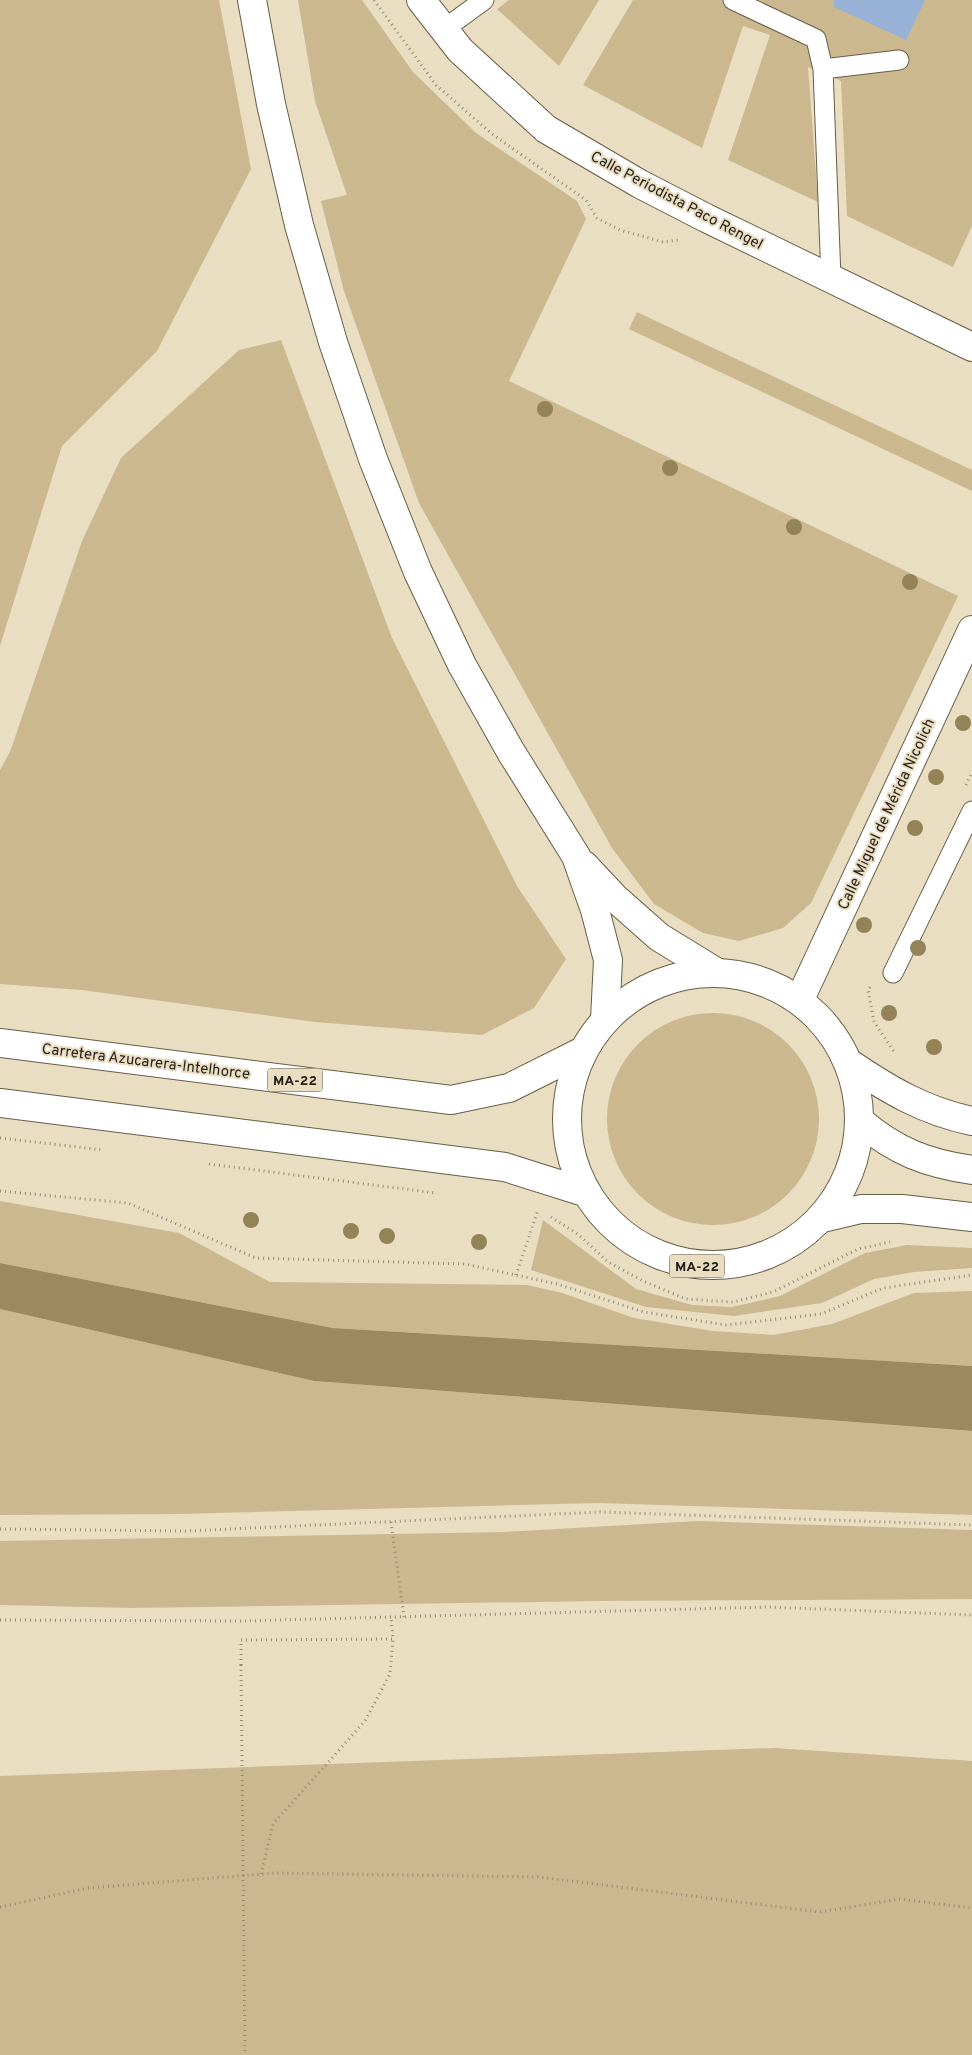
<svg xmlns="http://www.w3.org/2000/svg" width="972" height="2055" font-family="Overpass,sans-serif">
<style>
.green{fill:#cbb88f}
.water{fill:#9c8960}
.building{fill:#98b1d7}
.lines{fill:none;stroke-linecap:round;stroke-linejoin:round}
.service-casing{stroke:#685e47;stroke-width:21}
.minor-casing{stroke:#685e47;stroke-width:30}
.tertiary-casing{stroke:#685e47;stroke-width:30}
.primary-casing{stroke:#685e47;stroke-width:30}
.motorway-casing{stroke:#685e47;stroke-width:30}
.path{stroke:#948b77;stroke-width:3;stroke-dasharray:1 4;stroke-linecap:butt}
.service{stroke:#fff;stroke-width:19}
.minor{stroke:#fff;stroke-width:28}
.tertiary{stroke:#fff;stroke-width:28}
.primary{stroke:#fff;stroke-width:28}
.motorway{stroke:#fff;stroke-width:28}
.path-bridge{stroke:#948b77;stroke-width:3;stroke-dasharray:1 4;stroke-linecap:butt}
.tree{fill:#948357}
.labels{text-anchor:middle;stroke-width:4;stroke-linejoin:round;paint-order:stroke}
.shield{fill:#e9ddc2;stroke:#5e5748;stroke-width:1}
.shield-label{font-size:14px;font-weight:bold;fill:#221e14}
.street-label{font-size:15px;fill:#221e14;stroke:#e9ddc2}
</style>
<rect width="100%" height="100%" fill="#e9ddc2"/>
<path class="green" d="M0 0H219L251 169 157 351 62 446 0 646Z
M298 0H362L413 72 476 133 577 201 586 219 509 381 958 596 811 903 783 928 739 941 703 933 654 904 612 848 419 503 344 291 321 201 347 195 315 101Z
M509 0H599L559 66 497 9Z
M633 0H972V226L953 267 847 216 841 81 808 67 818 202 728 160 770 35 743 26 702 148 583 85Z
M637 312 972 470V491L629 329Z
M281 340 392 638 517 886 566 959 534 1008 482 1035 315 1022 82 990 0 984V770L10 752 82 541 121 458 239 350Z
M607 1119a106 106 0 1 1 212 0a106 106 0 1 1-212 0Z
M0 1201 179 1233 270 1282 527 1285 562 1293 634 1318 712 1331 774 1335 832 1324 914 1293 972 1291V1366L333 1328 0 1263Z
M543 1220 636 1289 692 1305 732 1307 780 1296 865 1253 907 1245 972 1248V1268L914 1272 874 1279 822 1303 734 1316 646 1307 531 1270Z
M0 1309 314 1381 972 1431V1515L598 1503 178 1514 0 1515Z
M697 1521 972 1530V1599L601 1601 132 1608 0 1605V1541L505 1532Z
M774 1748 972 1761V2055H0V1776Z"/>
<path class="water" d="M0 1263 333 1328 972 1366V1431L314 1381 0 1309Z"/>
<path class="building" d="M834 0H925L906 40 834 7Z"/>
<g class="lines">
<g class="service-casing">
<path id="service" d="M733 0 816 39 823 69
M443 30 484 0
M831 278 823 69 899 60
M893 973 972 811"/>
</g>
<g class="minor-casing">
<path id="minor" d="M421 0 460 50 546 129 640 184 706 218 972 347"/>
</g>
<g class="tertiary-casing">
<path id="tertiary" d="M801 997 972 630"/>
</g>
<g class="primary-casing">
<path id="primary" d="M567 1119a146 146 0 1 1 292 0a146 146 0 1 1-292 0Z
M0 1043 451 1100 509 1088 581 1052
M849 1063C889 1090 924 1111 972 1121
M0 1103 505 1167 584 1192
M861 1122C897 1152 926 1163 972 1170
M823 1218 861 1209H902L972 1217"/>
</g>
<g class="motorway-casing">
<path id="motorway" d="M252 0 271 104 299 225 333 342 373 459 418 572 462 665 511 752 576 856 595 910 608 960 605 1019
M584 865 615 898 659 937 716 972"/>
</g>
<path class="path" d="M374 0 436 85 492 134 586 200 597 218 620 230 663 242 678 240
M966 785 972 772
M870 987 868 990 874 1022 895 1053
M0 1138 104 1150
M209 1164 436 1193
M0 1191 128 1203 256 1258 465 1264 557 1284 644 1312 726 1325 821 1314 883 1288 972 1275
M551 1217 579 1235 608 1262 643 1281 686 1299 733 1302 773 1292 858 1249 890 1242
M516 1275 538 1210
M391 1522 404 1617
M0 1529 187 1531 600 1512 972 1525
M0 1620 242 1621 767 1607 972 1615
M241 1665V1640L393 1639 391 1617
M261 1874 273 1824 365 1721 390 1674 393 1639
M0 1907 88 1888 275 1873 539 1877 820 1912 899 1899 972 1908"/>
<use href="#service" class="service"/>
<use href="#minor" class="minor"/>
<use href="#tertiary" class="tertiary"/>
<use href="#primary" class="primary"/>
<use href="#motorway" class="motorway"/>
<path class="path-bridge" d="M241 1665 245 2055"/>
</g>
<g class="tree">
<circle cx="545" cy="409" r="8"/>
<circle cx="670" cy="468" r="8"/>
<circle cx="794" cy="527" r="8"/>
<circle cx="910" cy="582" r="8"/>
<circle cx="963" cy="723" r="8"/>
<circle cx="936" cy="777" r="8"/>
<circle cx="915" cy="828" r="8"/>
<circle cx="864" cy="925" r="8"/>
<circle cx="918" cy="948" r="8"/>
<circle cx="889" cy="1013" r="8"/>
<circle cx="934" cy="1047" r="8"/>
<circle cx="251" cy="1220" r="8"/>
<circle cx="351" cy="1231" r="8"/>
<circle cx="387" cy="1236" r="8"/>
<circle cx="479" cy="1242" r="8"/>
</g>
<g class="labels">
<g class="shield">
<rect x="267.5" y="1068.5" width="55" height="23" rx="4"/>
<rect x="669.5" y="1254.5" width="55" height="23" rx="4"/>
</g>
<g class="shield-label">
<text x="295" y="1085">MA-22</text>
<text x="697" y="1271">MA-22</text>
</g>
<g class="street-label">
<text transform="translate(677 200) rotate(28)" y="5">Calle Periodista Paco Rengel</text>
<text transform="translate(886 814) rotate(-65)" y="5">Calle Miguel de Mérida Nicolich</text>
<text transform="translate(146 1061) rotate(7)" y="5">Carretera Azucarera-Intelhorce</text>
</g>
</g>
</svg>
